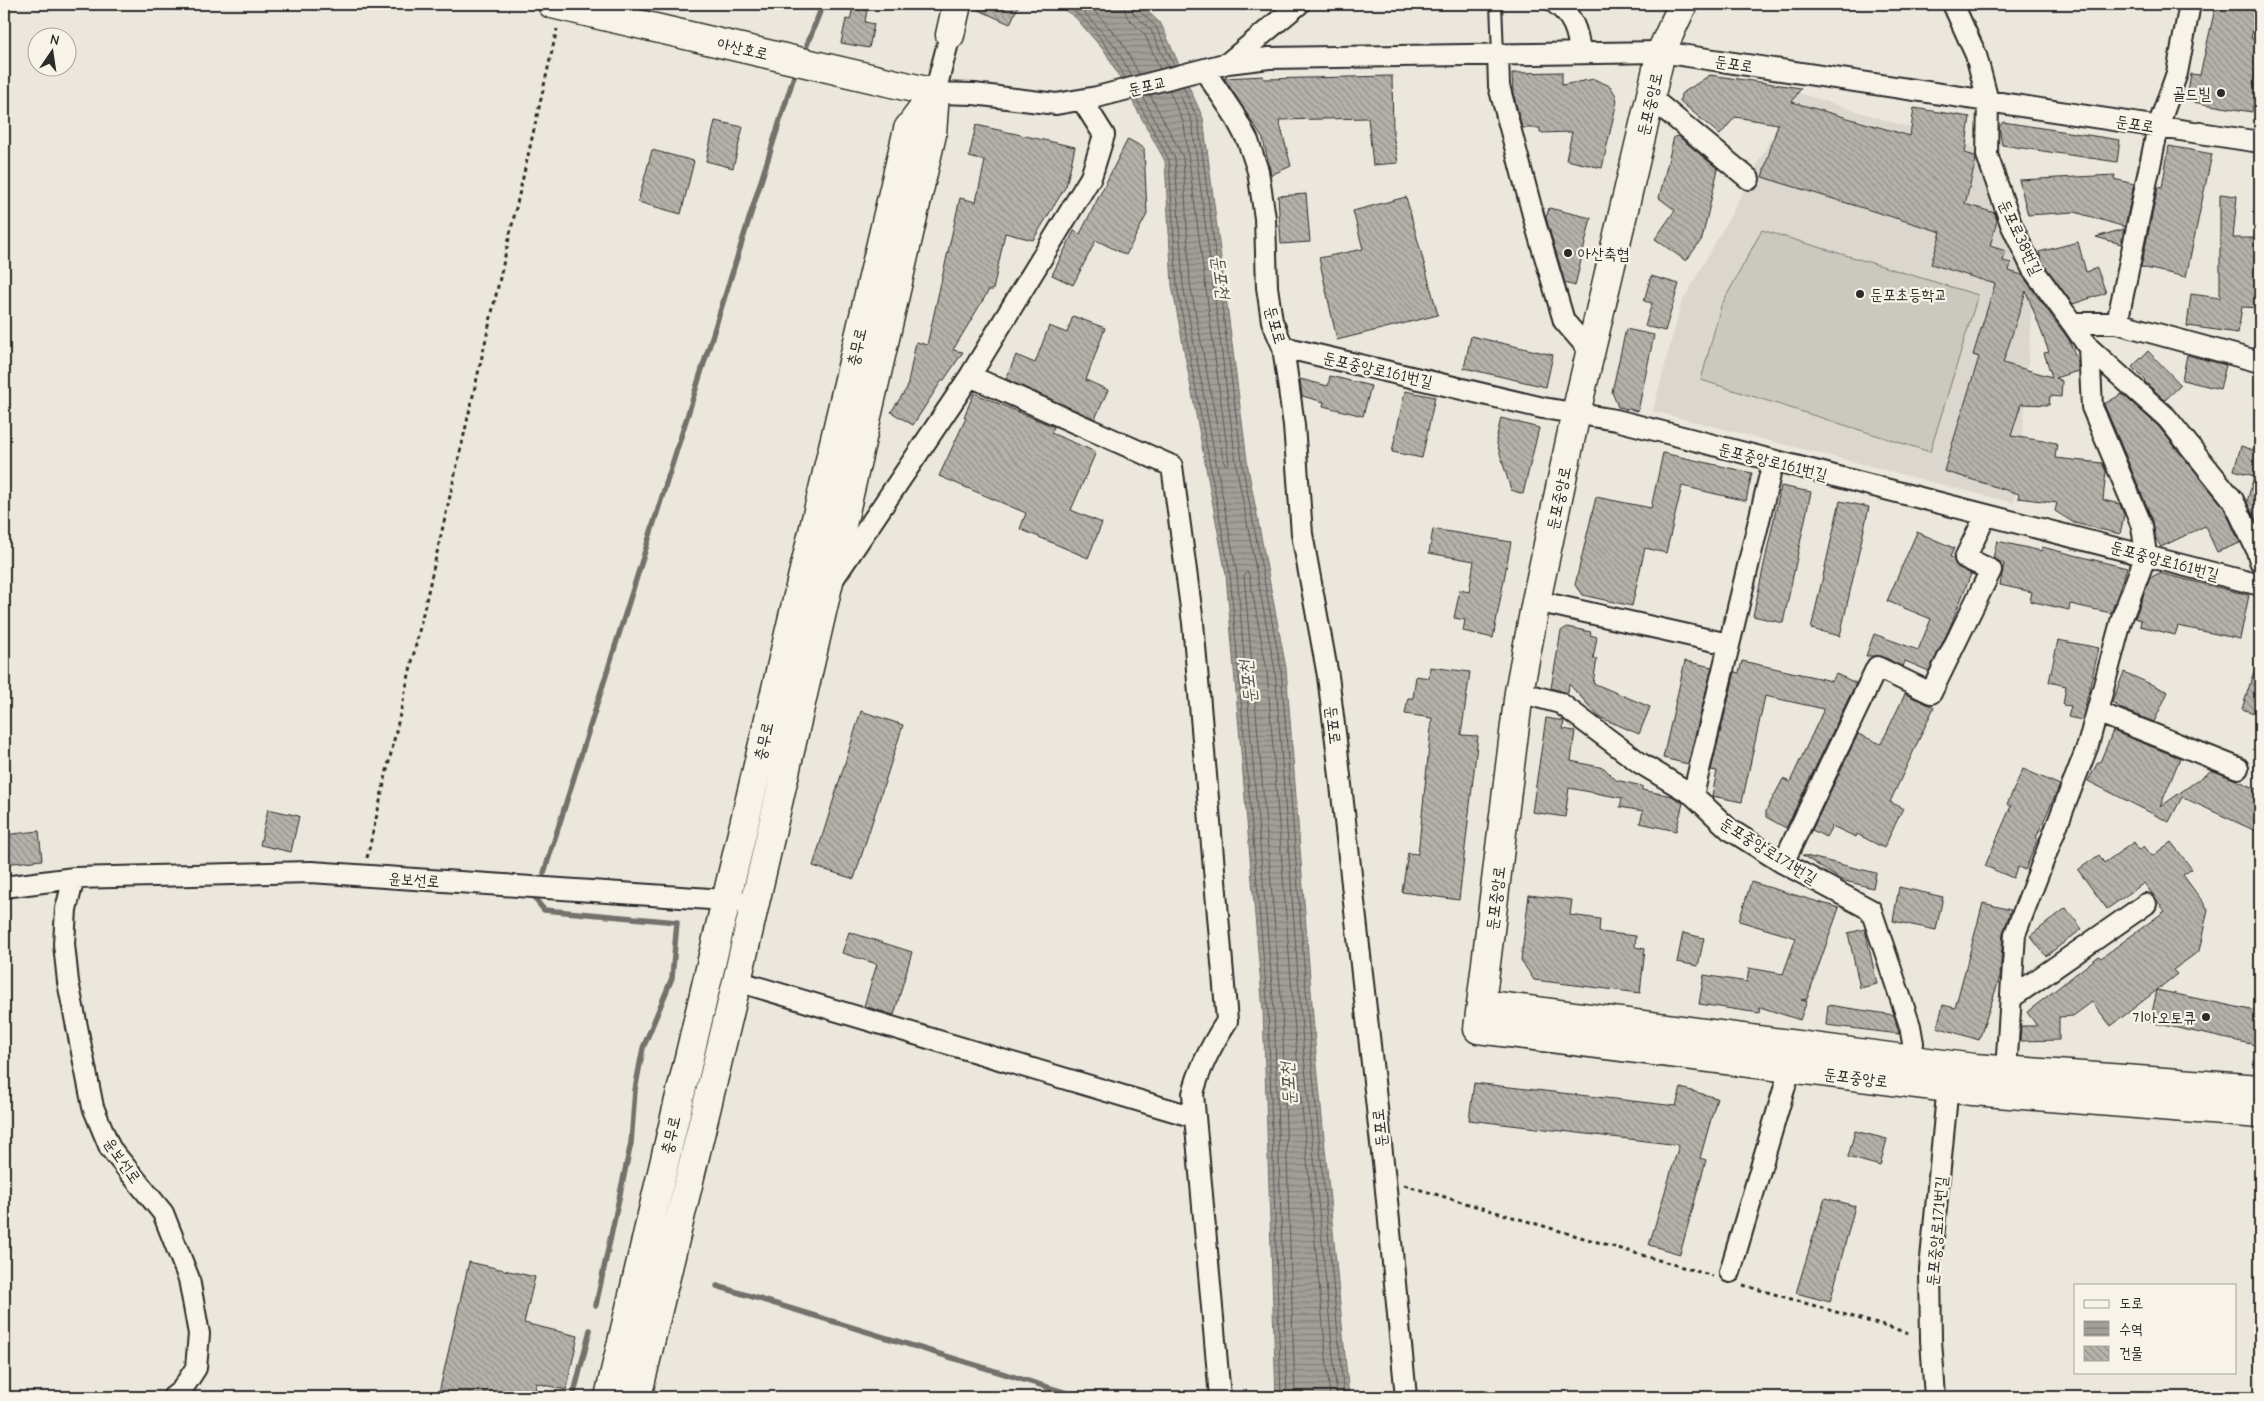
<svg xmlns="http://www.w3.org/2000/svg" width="2264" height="1401" font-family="'Comic Neue','Poor Story',sans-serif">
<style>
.built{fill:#dbd7ce}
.grass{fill:#cbc8bf;stroke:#7b7a75}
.water{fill:url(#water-rules);stroke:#72716c}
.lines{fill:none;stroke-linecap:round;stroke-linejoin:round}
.shore{stroke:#5b5957;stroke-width:1}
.stream{stroke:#72716c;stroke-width:5.5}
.building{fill:url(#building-back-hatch);stroke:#2b2b2b;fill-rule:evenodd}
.lane-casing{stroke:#2b2b2b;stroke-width:14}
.street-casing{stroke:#2b2b2b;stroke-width:24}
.secondary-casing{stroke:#2b2b2b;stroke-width:31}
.path{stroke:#2b2b2b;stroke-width:3;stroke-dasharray:4 4;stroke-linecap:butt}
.lane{stroke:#f7f3e8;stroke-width:10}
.street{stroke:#f7f3e8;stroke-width:20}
.secondary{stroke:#f7f3e8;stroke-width:28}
.poi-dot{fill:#2b2b2b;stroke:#f7f3e8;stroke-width:2}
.labels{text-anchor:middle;stroke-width:4.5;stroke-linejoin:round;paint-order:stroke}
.street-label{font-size:16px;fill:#2b2b2b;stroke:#f7f3e8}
.poi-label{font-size:16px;fill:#2b2b2b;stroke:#f7f3e8;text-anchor:end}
.water-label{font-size:18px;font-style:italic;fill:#555451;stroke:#f7f3e8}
</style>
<defs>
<pattern id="water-rules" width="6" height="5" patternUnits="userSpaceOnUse" patternTransform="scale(1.25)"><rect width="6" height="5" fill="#a29f98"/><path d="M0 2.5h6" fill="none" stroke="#84827c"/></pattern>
<pattern id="building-back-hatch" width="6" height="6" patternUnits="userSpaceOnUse" patternTransform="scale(1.25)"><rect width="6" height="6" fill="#b5b2ab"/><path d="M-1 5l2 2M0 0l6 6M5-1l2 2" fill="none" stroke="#93918b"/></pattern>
</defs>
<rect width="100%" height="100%" fill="#ebe7dd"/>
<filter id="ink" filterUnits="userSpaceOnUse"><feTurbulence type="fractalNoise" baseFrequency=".02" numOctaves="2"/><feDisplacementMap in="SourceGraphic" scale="10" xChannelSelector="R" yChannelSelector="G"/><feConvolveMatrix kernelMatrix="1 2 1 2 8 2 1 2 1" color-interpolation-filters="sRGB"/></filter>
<g filter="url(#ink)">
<path class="built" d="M1799 93 1978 149 2033 285 2026 399 2014 503 1653 411 1681 304 1734 209 1778 124Z"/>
<path class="grass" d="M1762 230 1978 295 1930 452 1701 380 1721 306Z"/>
<path class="water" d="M1055 4H1140L1161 24 1203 118 1248 468 1286 668 1316 1055 1349 1397H1276L1263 1010 1226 575 1172 286 1165 161 1106 53 1075 17Z"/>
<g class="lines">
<path class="shore" d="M1064 4C1092 22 1110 49 1125 78
M1076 4 1115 46 1132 76
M1088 4 1121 41 1139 74
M1123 4 1127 17 1145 35 1160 69
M1131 4 1133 13 1151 30 1168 67
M1137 4 1138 9 1156 27 1174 65
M1183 86 1198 120 1243 469 1281 669 1311 1055 1344 1397
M1177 88 1192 122 1237 470 1275 670 1304 1056 1337 1397
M1150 95 1183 157 1190 284 1224 463 1227 465 1229 463 1184 124 1169 90
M1143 97 1175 159 1183 285 1237 574 1274 1010 1287 1397
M1136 98 1169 160 1177 286 1230 574 1268 1010 1281 1397
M1295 1397 1282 1009 1244 575 1247 572 1249 574 1267 671 1297 1056 1330 1397"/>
<path class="stream" d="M807 45 823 4
M544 873 794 76
M536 900 544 910 677 922 672 978 643 1048 635 1090 631 1143 596 1305
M717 1286 1080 1397
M573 1397 590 1330"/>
</g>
<path class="building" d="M972 4H1019L1010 24 972 7Z
M2216 4H2260L2251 38 2260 40V52L2253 84 2257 85 2252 112 2186 101 2191 74 2200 75Z
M853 7 867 10 865 22 874 24 869 48 841 43 846 19 850 20Z
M1562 72V85L1594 79 1610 86 1615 94 1617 101 1602 168 1566 160 1572 132 1540 133V128H1522L1513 92 1512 73Z
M1710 75 1801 88 1792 102 1910 136 1914 108 1970 117 1965 153 1975 156 1976 160 1965 204 1995 213 1997 221 1990 246 2006 251 2003 261 2011 263 2009 271 2022 275 2069 340 2078 362V371L2055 378 2062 381 2061 397 2050 396 2049 405 2021 404 2011 436 2057 443 2055 458 2102 463 2106 471 2103 500 2120 504 2124 515 2120 534 2074 523 2055 511 2057 503 2018 498 2019 494 1944 471 1979 357 1973 355 1995 284 1931 264 1941 232 1762 177 1778 124 1735 117 1720 135 1680 101 1681 94ZM2026 291 2049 352 2044 353 2052 377 2003 363Z
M1263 76 1264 79 1392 76 1393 134 1398 163 1373 165 1368 118 1279 120 1291 166 1271 175 1263 139 1224 78Z
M715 121 743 127 733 168 706 161Z
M2003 122 2120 140 2117 162 2002 145 1999 127Z
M976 125 1075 147 1066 186 1033 240 1005 233 993 290H989L953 350 963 352 944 380H942L913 425 891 412 907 388 916 342 927 345 960 198 976 202 985 161 969 157Z
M1678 136 1718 169 1702 239 1686 261 1655 239 1675 210 1659 198 1674 137Z
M1128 139 1144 148 1147 214 1126 255 1096 240 1073 285 1052 275 1074 231 1080 234Z
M2169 146 2212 154 2186 277 2141 267 2158 187 2162 188Z
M652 150 694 161 681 214 638 202Z
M2115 175 2114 179 2134 184 2125 227 2075 212 2028 215 2019 180Z
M1306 194 1310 242 1281 244 1278 196Z
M2220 194 2237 196 2233 238H2260V308L2242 307 2238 333 2187 326 2191 294 2220 298Z
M1406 197 1438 315 1337 340 1319 258 1363 249 1353 211Z
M1549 208 1591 218 1575 286 1565 283 1546 218Z
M2124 229 2121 244 2096 237Z
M2078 242 2086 272 2097 268 2106 293 2073 304 2042 262 2039 252Z
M1651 276 1679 284 1665 331 1645 326 1652 303 1644 301Z
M1073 316 1105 328 1086 380 1108 390 1095 419 1006 379 1016 355 1035 363 1049 326 1067 333Z
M1626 329 1654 335 1638 411 1618 407 1612 392Z
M1471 336 1553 355 1546 387 1464 368Z
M2148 351 2181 385 2165 400 2144 381 2145 380 2132 367Z
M2187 355 2226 365 2220 389 2182 380Z
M1330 376 1371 386 1363 416 1323 406 1324 402 1302 396 1300 379 1328 386Z
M1405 391 1435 397 1422 458 1392 452Z
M974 393 1054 427 1051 433 1096 452 1071 510 1102 523 1088 558 1020 529 1026 513 939 476 966 418 964 417Z
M2122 394 2158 426 2223 506 2240 543 2217 552 2205 526 2161 547 2155 537 2153 521 2104 404Z
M1501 418 1539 428 1523 494 1511 490 1496 440Z
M2241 446 2260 452V529L2247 502 2254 476 2234 470Z
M1663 453 1752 473 1746 501 1682 486 1666 553 1645 548 1632 606 1582 595 1575 585 1596 497 1651 508Z
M1781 486 1811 492 1783 623 1753 616Z
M1840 501 1869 507 1840 636 1811 629Z
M1433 529 1511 542 1493 638 1463 631 1465 620 1454 618 1460 590 1469 592 1474 561 1429 553Z
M1917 532 1954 548 1950 557 1953 558 1955 564 1971 574 1950 627 1929 671 1905 661 1903 667 1882 656H1866L1874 634 1918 650 1931 619 1887 601Z
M1997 541 2041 551 2042 547 2127 568 2111 613 2070 604 2069 610 2030 601 2032 592 2000 585 2004 564 1993 558Z
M2159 573 2249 595 2240 639 2178 626 2175 635 2140 626 2141 620 2135 618 2150 578Z
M1567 627 1591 632 1590 635 1597 637 1593 659H1597L1593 683 1650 707 1639 734 1599 717 1569 684 1568 693 1551 688 1561 631Z
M2058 640 2099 648 2082 720 2068 717 2071 706 2063 705 2066 686 2049 682Z
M1685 661 1712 667 1688 764 1663 758Z
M1742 661 1832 681 1836 674 1856 683 1786 828 1766 817V811L1783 779 1790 782 1824 709 1765 696 1742 802 1712 796 1717 771 1711 770 1735 672 1739 673Z
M2257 662 2260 663V715L2242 709Z
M1430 667 1470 672 1461 735 1478 736 1459 900 1402 892 1408 853 1418 854 1432 718 1405 714 1408 698H1413L1416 676 1429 678Z
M2124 672 2168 692 2154 722 2122 709 2112 702Z
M1905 694 1934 707 1890 802 1903 808 1884 848 1857 834 1856 837 1832 826 1826 837 1812 830 1858 734 1881 744Z
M861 711 903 725 854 879 813 866Z
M1546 718 1564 721 1563 729 1575 731 1571 761 1604 768 1616 780 1642 786V790L1672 796 1683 803 1676 831 1640 823 1643 811 1620 807 1622 798 1569 788 1565 817 1532 812Z
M2113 731 2180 758 2160 807 2212 770 2260 790V833L2182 797 2169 822 2088 781 2098 762H2100Z
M2023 769 2060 785 2036 838 2038 839 2025 870 2018 867 2013 878 1985 866 2011 806 2007 804Z
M268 809 299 816 291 852 260 845Z
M39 831 42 860 4 864V835Z
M2134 842 2139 850 2144 846 2152 856 2171 842 2192 869 2183 875 2208 909 2199 951 2173 970 2177 974 2157 990 2260 1012V1046L2150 1022 2157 990 2111 1026 2092 1002 2073 1016 2059 1017V1040L2020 1041 2021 1026H2037L2027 1012 2099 956 2101 958 2165 911 2144 883 2107 909 2078 870 2099 855 2104 863Z
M1802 855 1876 873 1873 888 1841 880Z
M1751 882 1839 908 1807 999 1801 1000 1807 1001 1800 1020 1760 1007 1759 1013 1699 1004 1704 975 1747 982 1749 968 1783 974 1796 938 1739 921Z
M1899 887 1943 897 1936 930 1893 921Z
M1529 895 1572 900 1570 915 1600 919 1599 932 1636 936 1635 947 1645 949 1640 993 1534 980 1521 960Z
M1983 903 2011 910 2003 933 2000 977 1979 1040 1937 1027 1943 1005 1955 1008Z
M2066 908 2082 929 2046 956 2030 936Z
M1865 929 1877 984 1860 988 1848 933Z
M849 932 912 952 894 1015 864 1006 877 964 842 953Z
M1683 933 1704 938 1698 966 1677 962Z
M1828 1005 1894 1015 1899 1034 1826 1025Z
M1474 1083 1676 1106 1681 1088 1717 1098 1700 1158 1706 1160 1680 1254 1649 1245 1679 1145 1469 1120Z
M1855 1131 1887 1139 1880 1166 1848 1157Z
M1825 1198 1855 1206 1830 1302 1796 1293Z
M469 1262 535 1277 524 1323 578 1336 566 1390 536 1383 535 1397H438Z"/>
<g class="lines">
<g class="lane-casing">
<path id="lane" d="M1496 4 1498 54"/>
</g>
<g class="street-casing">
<path id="street" d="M1556 4C1573 16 1578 32 1580 53
M1953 4 1976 55 1988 101 1987 155 2011 224 2032 268 2072 323H2117L2260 362
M950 35 935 93 974 94 1056 104 1097 97 1228 63 1269 58 1661 52 2260 142
M1498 54 1499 86 1536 226 1564 321 1590 351
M1228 63 1299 4
M1204 70 1233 113 1248 141 1258 171 1265 218 1267 287 1272 321 1283 347 1294 425 1302 534 1328 676 1337 749 1385 1180 1406 1397
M1650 97 1749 179
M2117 323 2158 127 2177 73 2190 4
M1283 347 1543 408 1616 420 2260 585
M2089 348 2167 418 2233 500 2256 548 2260 561
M970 376 1172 466 1193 623 1227 1021C1212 1044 1199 1068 1193 1094L1220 1397
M834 578 970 376 1091 177 1104 135 1082 100
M1536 601 1728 644
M1519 692 1560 703 1640 763 1693 795 1729 829 1783 863 1871 910 1910 1026 1913 1043 1909 1074
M2097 712 2238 768
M1693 795 1773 462
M1783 863 1877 667 1931 693 1991 570 1965 558 1986 515
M74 878 66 909 64 944 68 982 93 1107 110 1148 163 1213 189 1279 199 1334 196 1368 181 1391 173 1397
M4 887 74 878 311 872 740 901
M737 981 1194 1117
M2011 998 2146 904
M2006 1071 2015 934 2088 745 2122 618 2146 555 2142 526 2092 407 2089 348 2072 323
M1730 1272 1790 1069
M1935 1397 1931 1340 1930 1269 1949 1075"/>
</g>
<g class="secondary-casing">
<path id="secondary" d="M552 4 935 93
M1683 4 1661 52 1576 413 1536 601 1519 692 1478 1029 1973 1091 2260 1114
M950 35 957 4
M1482 1004 1974 1068 2260 1089
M609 1397 908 129 935 93
M637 1397 737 981 932 134 935 93"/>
</g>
<path class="path" d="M367 858 557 29
M1404 1185 1713 1276
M1743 1285 1912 1334"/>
<use href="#lane" class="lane"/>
<use href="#street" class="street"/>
<use href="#secondary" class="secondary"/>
</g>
</g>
<g class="poi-dot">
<circle cx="2221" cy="93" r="5"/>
<circle cx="1568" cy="253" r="5"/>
<circle cx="1860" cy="294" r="5"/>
<circle cx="2206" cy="1017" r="5"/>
</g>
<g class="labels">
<g class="street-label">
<text transform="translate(743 48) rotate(13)" y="6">아산호로</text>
<text transform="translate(1734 63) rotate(9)" y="6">둔포로</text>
<text transform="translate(1147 85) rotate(-13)" y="6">둔포교</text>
<text transform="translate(1649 104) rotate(-77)" y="6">둔포중앙로</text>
<text transform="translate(2135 123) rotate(9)" y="6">둔포로</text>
<text transform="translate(2021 237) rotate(65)" y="6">둔포로38번길</text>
<text transform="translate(1276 325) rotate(74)" y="6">둔포로</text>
<text transform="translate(856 347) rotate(-77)" y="6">충무로</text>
<text transform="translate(1378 369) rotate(13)" y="6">둔포중앙로161번길</text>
<text transform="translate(1773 461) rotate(14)" y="6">둔포중앙로161번길</text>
<text transform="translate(1558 498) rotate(-78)" y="6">둔포중앙로</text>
<text transform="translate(2165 560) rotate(15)" y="6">둔포중앙로161번길</text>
<text transform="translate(1334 725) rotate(83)" y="6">둔포로</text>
<text transform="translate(763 741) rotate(-77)" y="6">충무로</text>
<text transform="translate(1769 850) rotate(32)" y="6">둔포중앙로171번길</text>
<text transform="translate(414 879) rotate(4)" y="6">윤보선로</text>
<text transform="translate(1495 898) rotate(-83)" y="6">둔포중앙로</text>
<text transform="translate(1856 1077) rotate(7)" y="6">둔포중앙로</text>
<text transform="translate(1379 1128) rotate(-96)" y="6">둔포로</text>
<text transform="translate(670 1135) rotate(-77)" y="6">충무로</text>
<text transform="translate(123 1160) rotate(55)" y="6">윤보선로</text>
<text transform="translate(1936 1231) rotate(-85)" y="6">둔포중앙로171번길</text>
</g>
<g class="poi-label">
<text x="2211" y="99">골드빌</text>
<text x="1578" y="259" text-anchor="start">아산축협</text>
<text x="1870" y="300" text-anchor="start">둔포초등학교</text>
<text x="2196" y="1023">기아오토큐</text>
</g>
<g class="water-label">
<text transform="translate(1221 277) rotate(82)" y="6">둔포천</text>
<text transform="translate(1248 682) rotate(-97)" y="6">둔포천</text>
<text transform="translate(1288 1084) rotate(-94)" y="6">둔포천</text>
</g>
</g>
<rect width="2264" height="1401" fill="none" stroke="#f7f3e8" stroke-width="20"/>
<rect x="10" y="10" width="2244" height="1381" fill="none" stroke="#2b2b2b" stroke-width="2" filter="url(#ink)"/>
<rect x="2074" y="1284" width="162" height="90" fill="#f7f3e8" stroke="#a5a39c"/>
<rect x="2084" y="1300" width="25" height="8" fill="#f7f3e8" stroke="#a5a39c"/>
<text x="2119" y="1308" font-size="15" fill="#2b2b2b">도로</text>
<rect x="2084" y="1321" width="25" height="15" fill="url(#water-rules)" stroke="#a5a39c"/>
<text x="2119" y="1334" font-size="15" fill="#2b2b2b">수역</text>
<rect x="2084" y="1346" width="25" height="15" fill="url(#building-back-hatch)" stroke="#a5a39c"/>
<text x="2119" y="1358" font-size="15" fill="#2b2b2b">건물</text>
<g transform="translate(52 52) rotate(13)"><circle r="24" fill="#f7f3e8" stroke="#a5a39c"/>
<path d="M0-4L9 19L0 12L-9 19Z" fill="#2b2b2b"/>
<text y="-8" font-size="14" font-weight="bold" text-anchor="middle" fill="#2b2b2b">N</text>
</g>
</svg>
